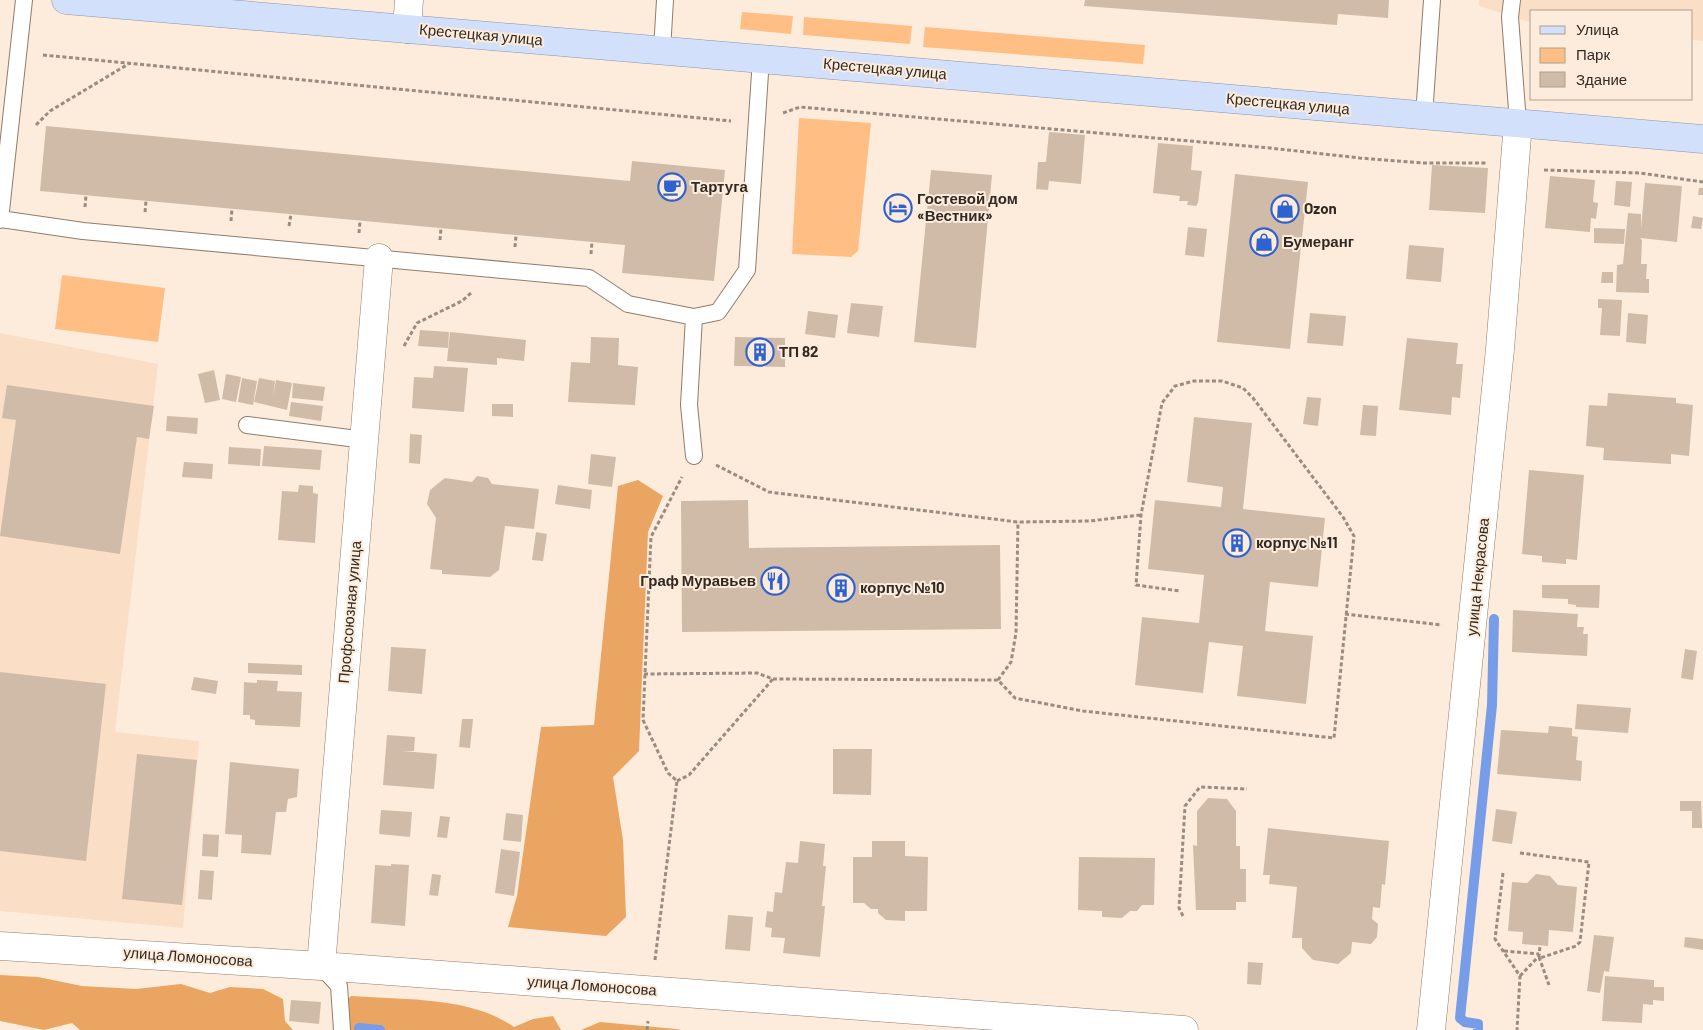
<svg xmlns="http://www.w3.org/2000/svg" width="1703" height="1030" font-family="Barlow,sans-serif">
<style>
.built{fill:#fadec6}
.green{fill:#ffbf84}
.forest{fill:#eba562}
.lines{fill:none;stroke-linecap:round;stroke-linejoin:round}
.stream{stroke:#789de8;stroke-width:10}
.building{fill:#d0bba9}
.service-casing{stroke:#907d6b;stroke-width:18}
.minor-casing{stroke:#907d6b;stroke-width:29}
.tertiary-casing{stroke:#907d6b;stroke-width:29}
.primary-casing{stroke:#8893ad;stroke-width:29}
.path{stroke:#998c80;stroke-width:3;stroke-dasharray:4 2.5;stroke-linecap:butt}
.service{stroke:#fff;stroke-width:16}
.minor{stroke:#fff;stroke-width:28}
.tertiary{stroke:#fff;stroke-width:28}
.primary{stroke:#d3e0fb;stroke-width:28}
.labels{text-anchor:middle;stroke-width:4;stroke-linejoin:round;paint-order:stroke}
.street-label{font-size:15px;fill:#322a22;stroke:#fdecdc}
.poi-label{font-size:15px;font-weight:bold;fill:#322a22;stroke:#fdecdc;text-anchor:start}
</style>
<rect width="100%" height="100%" fill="#fdecdc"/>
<path class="built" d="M1479 0H1703V41L1692 40V11H1532V23L1479 6Z
M0 333 158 364 115 732 199 741 183 928 0 911Z"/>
<path class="green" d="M742 12 793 16 791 34 740 29Z
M804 17 912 26 910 44 803 35Z
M925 27 1145 45 1143 64 923 47Z
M799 118 871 123 858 251 851 257 792 254Z
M62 275 165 288 158 342 55 329Z"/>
<path class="forest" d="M638 480 663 496 648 532 639 751 613 777 623 840 626 917 606 936 508 927 517 896 541 727 594 725 618 486Z
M0 975 38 977 82 986 136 989 181 984 210 993 230 987 263 989 283 999 285 1021 293 1030H80L72 1023 44 1030 0 1021Z
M351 996C403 1000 470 996 514 1027L533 1019 553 1016 561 1030H344L336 1011Z
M600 1022 676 1029 682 1030H581Z"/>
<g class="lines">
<path class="stream" d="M359 1028 380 1030
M1478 1030V1024L1465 1022 1460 1018 1492 705 1494 619"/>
</g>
<path class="building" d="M1085 0H1389L1388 18 1338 14 1337 25 1084 6Z
M46 126 630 181 632 161 725 170 714 281 622 273 625 245 40 191Z
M1049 132 1085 135 1081 184 1049 181 1048 190 1036 189 1038 162H1046Z
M1158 143 1193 146 1191 170 1202 171 1198 203 1196 206 1187 205 1188 201H1179L1180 196 1153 193Z
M1432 165 1488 168 1485 213 1429 210Z
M931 170 992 175 976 348 914 342Z
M1235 174 1308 182 1290 349 1217 342Z
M1550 176 1595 180 1593 202 1598 203 1596 219 1591 218 1590 232 1545 228Z
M1616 181 1632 182 1630 207 1614 205Z
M1645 183 1682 186 1677 242 1640 238 1642 240 1641 264H1647L1646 279H1649V293L1616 292 1617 265 1623 264 1628 213 1641 214V229Z
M1699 188H1703V195H1698Z
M1693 216 1703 218 1701 229 1691 228Z
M1188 227 1207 229 1204 257 1185 255Z
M1594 228 1625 229 1624 244 1594 243Z
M1409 245 1444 248 1441 282 1406 279Z
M1602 272H1613V283H1601Z
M1598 299 1622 300 1620 336 1600 335 1602 308H1598Z
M851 303 883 306 879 337 847 333Z
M808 311 838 315 835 338 805 334Z
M1310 313 1346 316 1343 346 1307 343Z
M1628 313 1648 315 1646 344 1626 342Z
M420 330 449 332 448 348 418 346Z
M450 332 526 340 524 361 497 358V365L447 361Z
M591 337 619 338 618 365 638 367 635 405 568 402 571 362 590 363Z
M735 337 785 338V367L734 366Z
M1407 338 1458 343 1456 364H1463L1460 398 1452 397 1451 415 1399 410Z
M434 366 468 368 464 412 412 408 414 377 433 378Z
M214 370 220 400 205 403 198 374Z
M226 374 241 377 236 402 222 399Z
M242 378 257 381 253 405 238 402Z
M259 378 275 381 273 396 276 380 292 383 287 410 254 402Z
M293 383 325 387 323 401 292 398Z
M7 385 154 406 149 439 137 437 120 554 0 536 16 420 2 418Z
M1608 393 1676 398V403L1693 405 1689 456 1671 454V464L1603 460 1604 448 1586 446 1589 405 1607 406Z
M1307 397 1321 398 1318 426 1303 424Z
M291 402 323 406 321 421 289 416Z
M492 404H513V417L492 416Z
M1363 405 1378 406 1376 436 1360 435Z
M167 416 198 418 197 434 166 431Z
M1194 417 1252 423 1243 509 1325 518 1318 587 1270 582 1265 631 1313 636 1306 704 1237 696 1243 646 1209 642 1203 693 1135 685 1142 617 1199 623 1204 575 1148 569 1155 500 1221 507 1223 487 1187 482Z
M410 434 422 435 420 464 409 463Z
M264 446 322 450 320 470 262 466Z
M229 447 261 449 260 466 228 464Z
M591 454 616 457 612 487 588 484Z
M184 462 213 464 212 479 182 477Z
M1529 470 1584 475 1577 560 1566 559V564L1542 562V556L1522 554Z
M477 476 488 478 492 484 539 489 534 529 505 526 499 570 490 577 442 574V570L430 569 436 518 427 504 430 490 445 478 472 482Z
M299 485 313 486V493L318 494 315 543 278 540 282 491 298 492Z
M558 485 592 490 590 509 555 504Z
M748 500 749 548 1000 545 1001 629 682 632 681 501Z
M536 532 547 534 543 561 532 560Z
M1542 585H1600L1599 608 1576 607V605L1568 604V599L1542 598Z
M1513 610 1578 614 1577 627H1584L1583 634H1588L1587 656 1512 652Z
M391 647 426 649 422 694 388 691Z
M1685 649 1697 651 1693 680 1681 678Z
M248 663 302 665V675L248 673Z
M0 672 106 684 86 861 0 851Z
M194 677 218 681 216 694 191 690Z
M257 680 278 681 277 691 302 692 300 727 255 725V720L250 719V715H243L244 682 257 683Z
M1577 704 1631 708 1628 733 1575 729Z
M462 719H473L470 748 459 747Z
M1549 726 1572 728V736L1578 737 1576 760 1582 761 1581 781 1497 774 1501 730 1548 733Z
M387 735 415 737 414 751H402L437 754 434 789 383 785Z
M833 749H872L871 795 833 794Z
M137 754 197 760 182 905 122 899Z
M230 762 299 769 297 797 288 799 286 812H276L271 855 241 853 242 835 225 834Z
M1208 798 1227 799 1236 811V846H1240V869H1246V902H1236V910H1196L1193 845 1197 846V811Z
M1680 801H1701L1702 828H1692V811H1680Z
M1496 809 1517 812 1512 844 1492 841Z
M381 810 412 812 410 837 379 834Z
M506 813 523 815 521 842 503 840Z
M440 816 450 817 447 838 437 837Z
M1268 828 1389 841 1385 885 1382 884 1380 908 1373 907 1372 919 1378 924 1377 937 1371 944 1352 942 1351 953 1338 964 1313 960 1302 948V938H1292L1297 887 1269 884 1270 875H1263Z
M203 834 219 835 218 857 202 856Z
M800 841 825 844 823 866H826L822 906H825L820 957 783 953 785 938 771 937 772 928 765 927 767 911 773 912 775 892 782 893 786 862 798 863Z
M872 841H905V856L928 857 927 911H905V921L886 920 878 913V909H871L864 903H853V857H872Z
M501 849 520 852 514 896 495 893Z
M1079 857 1155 858 1154 905H1142L1137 911H1130L1122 918 1102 917V911L1078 910Z
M391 864 409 865 405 926 371 923 375 865 391 866Z
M200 870 214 871 212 900 198 899Z
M432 874 441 875 438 896 429 895Z
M1536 874 1550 876 1558 885 1577 887 1573 932 1549 930 1548 946 1522 944 1523 932 1508 931 1512 882 1527 883Z
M728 915 753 917 750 951 725 949Z
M1594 935 1614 937 1609 972 1604 971 1600 993 1587 991Z
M1685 937 1703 939V950L1684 947Z
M1248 962 1263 963 1261 985 1247 984Z
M1605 976 1654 980V987H1664V1001L1653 1000V1005L1643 1004 1642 1023 1602 1021Z
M291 1000 321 1002 319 1024 289 1021Z"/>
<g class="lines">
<g class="service-casing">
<path id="service" d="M1512 0 1510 17 1518 123
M662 50 665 0
M1424 116 1432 0
M0 219 83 231 589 278 628 304 694 317 718 312 747 270 761 58
M0 220 24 0
M247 425 365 440
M694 456 689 405 694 317
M321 966 339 986 342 1030"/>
</g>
<g class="minor-casing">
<path id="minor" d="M0 946 321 966 1184 1030
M321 966 379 258
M1431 1030 1500 349 1518 123"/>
</g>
<g class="tertiary-casing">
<path id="tertiary" d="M407 29 409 0"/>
</g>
<g class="primary-casing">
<path id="primary" d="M66 0 1703 139"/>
</g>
<path class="path" d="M43 55 731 121
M783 113 800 107 1270 148 1360 158 1423 163H1486
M36 125 50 111 130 63
M1544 170 1640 173 1703 182
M85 207 86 195
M145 212 146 201
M231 221 232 209
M289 226 291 214
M359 233 360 221
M440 240 441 228
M515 247 516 235
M591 254 592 242
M404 346 417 323 462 301 471 293
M716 465 769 492 1018 522 1090 521 1141 515
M1345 614 1442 625
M644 674 757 673 773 679 998 680 1015 698 1083 711 1334 738 1354 536 1343 517 1253 398 1243 388 1222 381H1194L1175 386 1162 403 1141 515 1136 585 1180 591
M998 680 1011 662 1016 633 1018 522
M677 781 689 775 773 679
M1520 853 1589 862 1580 942 1576 946 1540 958
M1503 873 1495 939 1520 976 1517 1030
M1183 916 1179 908 1185 806 1200 787 1247 789
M1504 951 1539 954
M1539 957 1549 985
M655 960 677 781 668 773 643 720 651 537 682 477
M1520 976 1539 956 1540 946
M647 1030 648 1021"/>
<use href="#service" class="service"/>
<use href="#minor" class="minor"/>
<use href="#tertiary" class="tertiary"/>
<use href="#primary" class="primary"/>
</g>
<defs>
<g id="cafe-ring" transform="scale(1.4375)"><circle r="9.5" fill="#fdecdc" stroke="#3061d0" stroke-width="1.5"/><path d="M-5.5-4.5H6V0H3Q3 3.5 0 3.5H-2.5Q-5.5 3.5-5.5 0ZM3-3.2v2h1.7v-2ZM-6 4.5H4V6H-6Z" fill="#3061d0"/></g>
<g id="hotel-ring" transform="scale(1.4375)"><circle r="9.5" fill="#fdecdc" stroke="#3061d0" stroke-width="1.5"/><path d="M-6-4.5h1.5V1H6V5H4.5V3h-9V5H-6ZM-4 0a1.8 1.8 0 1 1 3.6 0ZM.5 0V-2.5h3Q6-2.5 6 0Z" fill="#3061d0"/></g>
<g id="shop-ring" transform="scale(1.4375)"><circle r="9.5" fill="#fdecdc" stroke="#3061d0" stroke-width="1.5"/><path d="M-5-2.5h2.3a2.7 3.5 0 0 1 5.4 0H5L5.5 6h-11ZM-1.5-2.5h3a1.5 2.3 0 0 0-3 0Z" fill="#3061d0"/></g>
<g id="building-ring" transform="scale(1.4375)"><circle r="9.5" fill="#fdecdc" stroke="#3061d0" stroke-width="1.5"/><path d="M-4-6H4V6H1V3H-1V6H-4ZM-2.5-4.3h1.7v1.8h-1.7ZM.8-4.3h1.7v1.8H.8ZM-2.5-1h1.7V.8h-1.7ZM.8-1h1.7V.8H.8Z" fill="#3061d0"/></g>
<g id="restaurant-ring" transform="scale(1.4375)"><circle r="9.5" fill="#fdecdc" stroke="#3061d0" stroke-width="1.5"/><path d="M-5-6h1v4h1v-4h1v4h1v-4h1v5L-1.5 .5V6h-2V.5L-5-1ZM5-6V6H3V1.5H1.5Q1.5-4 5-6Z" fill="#3061d0"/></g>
</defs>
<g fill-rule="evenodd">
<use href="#cafe-ring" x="672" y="187"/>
<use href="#hotel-ring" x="898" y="208"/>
<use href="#shop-ring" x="1285" y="209"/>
<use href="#shop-ring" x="1264" y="242"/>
<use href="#building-ring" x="760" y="352"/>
<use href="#building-ring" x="1237" y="543"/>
<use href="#restaurant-ring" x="775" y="581"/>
<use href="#building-ring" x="841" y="588"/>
</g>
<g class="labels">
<g class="street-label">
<text transform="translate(481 35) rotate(5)" y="5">Крестецкая улица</text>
<text transform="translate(885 69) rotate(5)" y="5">Крестецкая улица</text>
<text transform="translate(1288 104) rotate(5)" y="5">Крестецкая улица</text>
<text transform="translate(1478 577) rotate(-84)" y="5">улица Некрасова</text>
<text transform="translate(350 612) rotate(-85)" y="5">Профсоюзная улица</text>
<text transform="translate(188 957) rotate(4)" y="5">улица Ломоносова</text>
<text transform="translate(592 986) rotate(4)" y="5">улица Ломоносова</text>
</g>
<g class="poi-label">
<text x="691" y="192">Тартуга</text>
<text x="917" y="204">Гостевой дом<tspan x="917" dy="17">«Вестник»</tspan></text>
<text x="1304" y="214">Ozon</text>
<text x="1283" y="247">Бумеранг</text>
<text x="779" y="357">ТП 82</text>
<text x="1256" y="548">корпус №11</text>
<text x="756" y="586" text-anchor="end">Граф Муравьев</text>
<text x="860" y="593">корпус №10</text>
</g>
</g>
<rect x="1530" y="10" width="162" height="90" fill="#fdecdc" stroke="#ac9e92"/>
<rect x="1540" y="26" width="25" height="8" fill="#d3e0fb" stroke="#ac9e92"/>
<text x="1576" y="35" font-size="15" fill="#322a22">Улица</text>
<rect x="1540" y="48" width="25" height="15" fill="#ffbf84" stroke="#ac9e92"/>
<text x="1576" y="60" font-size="15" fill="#322a22">Парк</text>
<rect x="1540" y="72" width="25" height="15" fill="#d0bba9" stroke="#ac9e92"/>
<text x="1576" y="85" font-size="15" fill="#322a22">Здание</text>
</svg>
